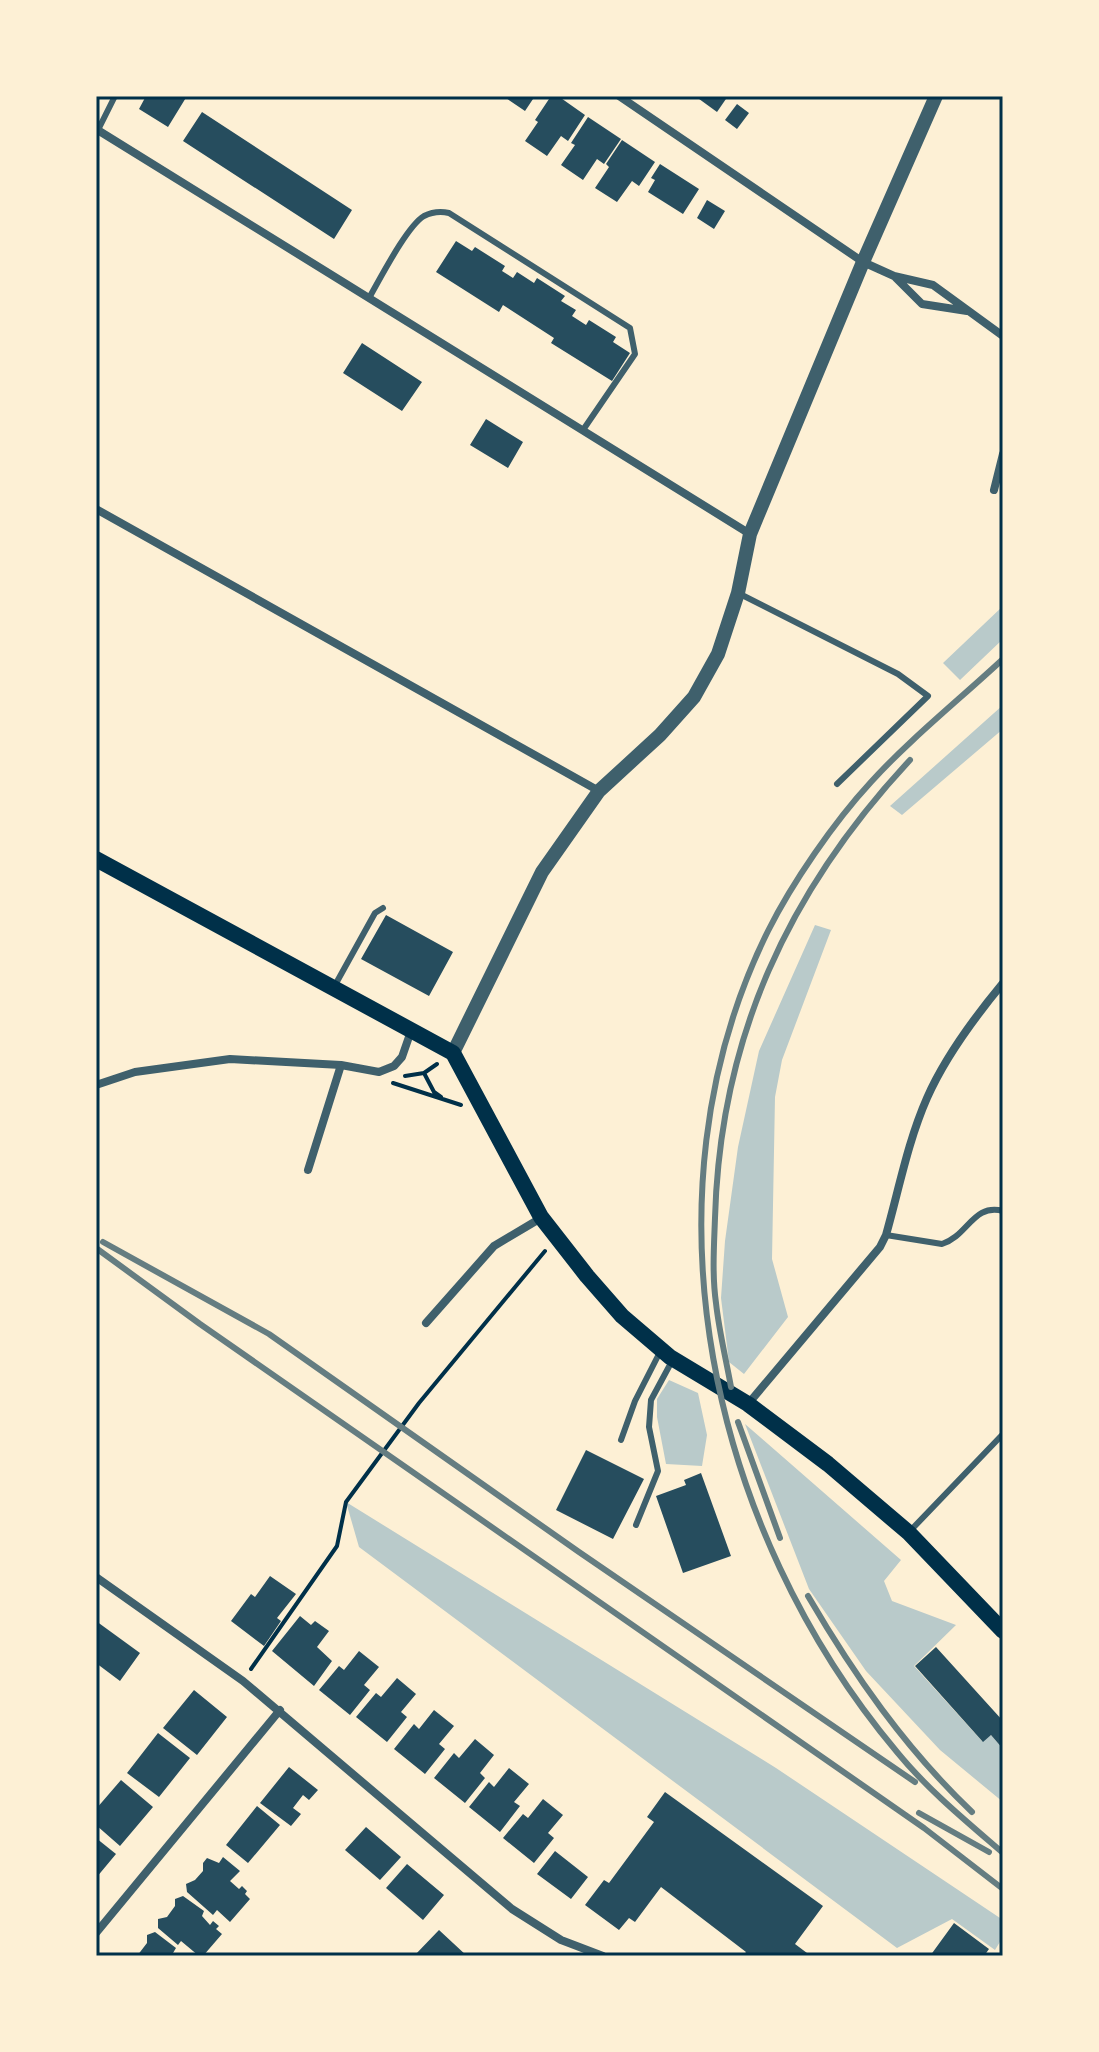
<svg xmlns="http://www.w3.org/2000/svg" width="1099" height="2052" font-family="'Fira Sans Condensed',sans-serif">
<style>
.green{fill:#b9caca}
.building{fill:#264d5e}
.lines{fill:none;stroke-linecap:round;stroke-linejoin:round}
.path{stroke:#003049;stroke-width:4}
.service{stroke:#3f606c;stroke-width:6}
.minor{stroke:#3f606c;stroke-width:8}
.tertiary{stroke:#3f606c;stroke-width:14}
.secondary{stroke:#003049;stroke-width:16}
.rail{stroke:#657d81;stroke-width:6}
.neatline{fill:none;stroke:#003049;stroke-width:3}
</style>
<rect width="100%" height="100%" fill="#fdf0d5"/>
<path class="green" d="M1003 606V639L960 680 943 663Z
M1003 705V729L902 815 890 806Z
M815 925 831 930 782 1060 775 1097 772 1259 788 1317 744 1374 729 1362 721 1298 725 1241 738 1147 759 1051Z
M669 1380 698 1393 707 1435 702 1466 666 1464 657 1417V1399Z
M745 1424 901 1560 884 1581 892 1601 956 1625 914 1666 982 1741 991 1735 1003 1749V1802L940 1750 866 1671 809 1589Z
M346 1502 776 1768 1003 1920V1937L995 1950 952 1919 897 1948 359 1547Z"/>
<path class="building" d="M146 96H187L168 127 139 109Z
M503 96H535L525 111Z
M551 96H558L585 115 568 141 561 136 547 156 525 141 538 122 535 120Z
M695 96H728L717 112Z
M737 104 749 113 737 129 725 120Z
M202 112 352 210 334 239 183 141Z
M588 117 621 139 604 164 597 159 583 180 561 165 575 145 571 143Z
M622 140 655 162 639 186 632 181 617 202 595 188 609 167 606 164Z
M660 164 699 189 683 214 648 192 655 180 651 178Z
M707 200 725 211 714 229 697 218Z
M456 241 472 251 475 247 505 266 502 271 513 278 517 272 534 283 537 278 565 296 561 301 576 310 572 316 586 325 589 320 616 337 613 342 630 353 612 381 551 343 554 338 503 305 499 312 436 272Z
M362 343 422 382 402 411 343 373Z
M486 419 523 442 508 468 470 445Z
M386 915 453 952 429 996 361 959Z
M586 1450 644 1479 613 1539 556 1510Z
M701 1473 731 1556 683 1573 656 1496 686 1485 684 1480Z
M270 1576 296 1594 277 1618 281 1621 264 1646 231 1621 251 1594 255 1597Z
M300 1616 311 1625 315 1621 329 1631 317 1647 332 1661 314 1686 272 1651Z
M96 1621 140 1653 120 1681 96 1663Z
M936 1647 1003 1721V1749L991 1735 983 1742 915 1666Z
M359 1651 379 1667 364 1685 370 1690 350 1715 319 1690 339 1666 344 1670Z
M397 1678 416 1694 401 1712 407 1717 387 1742 356 1717 376 1693 381 1697Z
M194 1690 227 1717 197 1755 163 1728Z
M434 1710 454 1726 439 1744 445 1749 425 1774 394 1749 414 1724 419 1729Z
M158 1733 190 1758 159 1797 127 1773Z
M475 1739 494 1755 480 1773 485 1778 465 1803 434 1778 454 1753 459 1758Z
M289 1767 318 1790 309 1800 303 1795 293 1808 301 1814 291 1826 260 1803Z
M509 1768 529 1784 514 1802 520 1806 500 1832 469 1807 489 1782 494 1787Z
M121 1780 153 1807 120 1846 96 1825V1809Z
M665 1792 823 1906 795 1944 811 1956H743L746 1952 661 1887 635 1922 629 1918 619 1930 585 1905 604 1880 609 1883 654 1822 647 1817Z
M543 1799 563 1815 548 1833 554 1838 534 1863 503 1838 523 1814 528 1818Z
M257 1806 280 1825 248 1863 226 1845Z
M366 1827 401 1857 380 1880 345 1850Z
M96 1838 116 1854 96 1878Z
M555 1851 588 1877 571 1899 537 1874Z
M223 1857 240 1871 230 1881 239 1889 242 1886 247 1891 245 1894 250 1899 230 1922 217 1910 213 1915 187 1892 186 1884 195 1880 203 1871V1863L207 1858 219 1863Z
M407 1864 444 1895 423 1920 386 1888Z
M183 1896 204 1911 202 1916 210 1925 213 1921 219 1926 216 1929 222 1934 203 1956H199L181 1941 178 1945 158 1928V1919L167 1917 175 1906V1899Z
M954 1923 989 1949 984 1956H930Z
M439 1930 467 1956H414Z
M155 1932 176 1948 173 1953 176 1956H137L147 1943V1935Z"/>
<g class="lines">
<path class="path" d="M424 1073 434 1092 441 1097
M405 1076 424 1073 437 1064
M393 1083 461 1105
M251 1669 337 1546 346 1502 419 1403 545 1251"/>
<path class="service" d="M98 130 115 96
M369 298C380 279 407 226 424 216 432 212 440 211 449 213L630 328 635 354 583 430
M738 593 898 674 928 696 837 784
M334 987 370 922 375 913 383 908
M886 1235 942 1244C968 1236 973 1203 1003 1211
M621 1440 635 1401 661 1350
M636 1525 658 1471 649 1427 651 1400 672 1361
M911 1530 1003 1434"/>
<path class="minor" d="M619 96 863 262 894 276 933 285 1003 336
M96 129 750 534
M896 278 922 304 967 311
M994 490 1003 454
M96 509 599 791
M96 1085 135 1072 230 1059 341 1065 379 1072 394 1066 402 1057 411 1031
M308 1170 341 1065
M426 1323 494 1246 541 1218
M748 1404 880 1247 886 1235C899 1189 908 1141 927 1098 945 1057 974 1018 1003 983
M96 1577 243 1681 512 1909 561 1940 603 1956
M96 1933 280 1710"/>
<path class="tertiary" d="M453 1053 542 872 599 791 660 735 694 697 718 654 738 593 750 534 863 262 936 96"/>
<path class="secondary" d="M96 859 453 1053 541 1217 587 1276 622 1316 670 1357 748 1404 828 1464 909 1533 1003 1631"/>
<path class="rail" d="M1003 659C960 699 909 740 871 782 834 822 792 883 768 931 636 1197 711 1531 897 1752 928 1790 966 1821 1003 1853
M103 1242 269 1334 579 1552 915 1782
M96 1248 200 1324 924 1828 1003 1889
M731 1387C726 1359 719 1331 716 1303 712 1275 714 1246 715 1218 720 1038 788 891 910 760
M738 1422 780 1538
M808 1596C854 1675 905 1748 972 1812
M919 1813 989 1852"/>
</g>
<rect width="1099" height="2052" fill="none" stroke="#fdf0d5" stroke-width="196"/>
<rect x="98" y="98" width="903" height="1856" class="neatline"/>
</svg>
